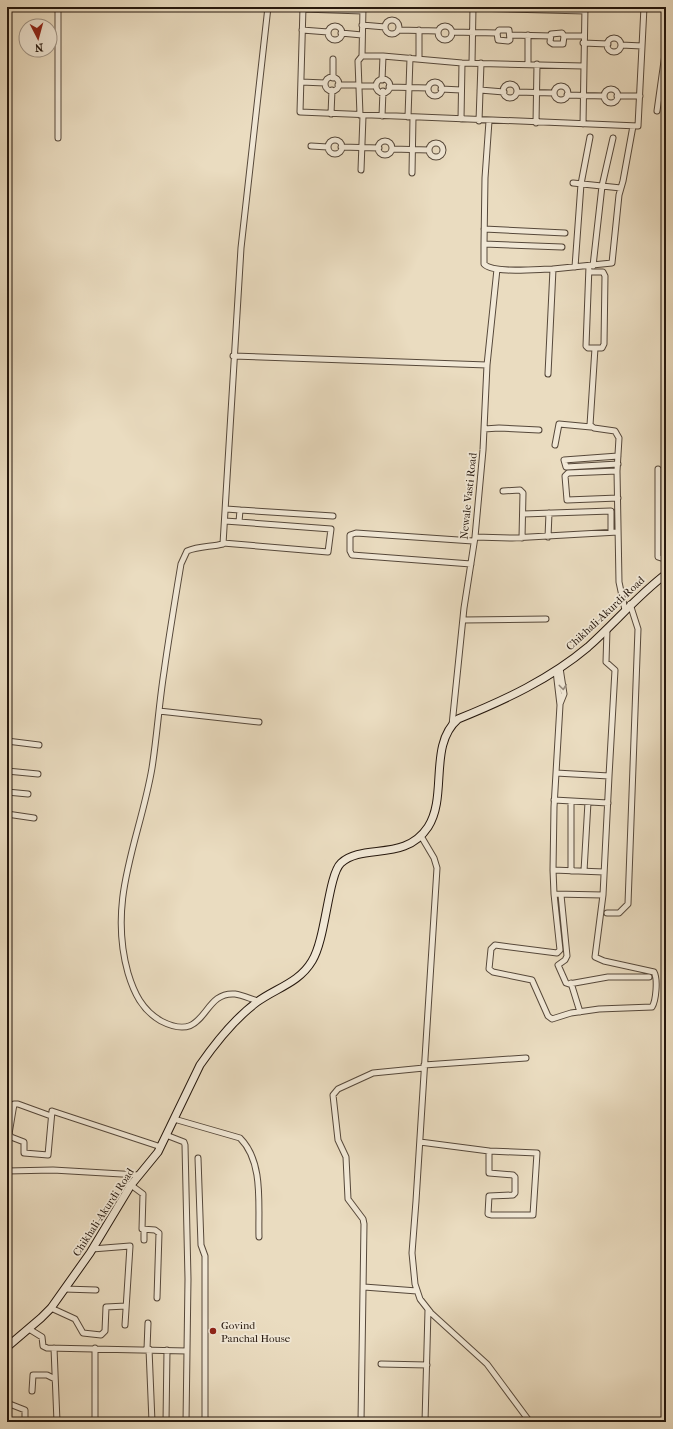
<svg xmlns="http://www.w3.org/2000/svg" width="673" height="1429" font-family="'IM FELL French Canon',serif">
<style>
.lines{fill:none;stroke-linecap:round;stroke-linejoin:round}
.street-casing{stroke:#56483a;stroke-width:7}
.secondary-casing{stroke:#25170d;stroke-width:9}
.street{stroke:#f1e8d6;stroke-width:5}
.secondary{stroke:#f1e8d6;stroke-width:7}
.oneway{stroke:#958a7c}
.poi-dot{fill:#8f2418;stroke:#f1e8d6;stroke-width:1.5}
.labels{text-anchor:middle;stroke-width:3.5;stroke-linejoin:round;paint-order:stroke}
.street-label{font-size:11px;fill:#25170d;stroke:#f1e8d6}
.poi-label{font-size:11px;fill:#25170d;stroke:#f1e8d6;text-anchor:start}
</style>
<rect width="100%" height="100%" fill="#eadcc0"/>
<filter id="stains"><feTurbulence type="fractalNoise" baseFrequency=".005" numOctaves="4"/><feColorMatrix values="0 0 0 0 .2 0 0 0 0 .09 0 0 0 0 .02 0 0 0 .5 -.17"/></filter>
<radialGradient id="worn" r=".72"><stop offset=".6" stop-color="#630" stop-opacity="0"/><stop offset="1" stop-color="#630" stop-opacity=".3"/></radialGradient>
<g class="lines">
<g class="street-casing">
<path id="street" d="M58 7V138
M303 7 300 112 638 126 644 7
M363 7 362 56H383L462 63 583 66
M473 8 585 11
M303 9 363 11
M385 27a7 7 0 1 1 14 0a7 7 0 1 1-14 0Z
M362 25 385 27
M438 33a7 7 0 1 1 14 0a7 7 0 1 1-14 0Z
M328 33a7 7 0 1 1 14 0a7 7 0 1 1-14 0Z
M302 30 328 32
M399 30 438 31
M452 32 497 33 499 30H509L510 40 508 41 498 40 497 33
M341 33 362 35
M511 35 551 36
M564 36 563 44H553L550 42 551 34 562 33 564 36H584
M607 45a7 7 0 1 1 14 0a7 7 0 1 1-14 0Z
M583 43 608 44
M621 45 642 46
M419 59V30
M472 63 473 7
M528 64V35
M325 84a7 7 0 1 1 14 0a7 7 0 1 1-14 0Z
M333 78V59
M376 86a7 7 0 1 1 14 0a7 7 0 1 1-14 0Z
M382 80 383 56
M301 82 325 83
M428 89a7 7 0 1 1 14 0a7 7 0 1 1-14 0Z
M503 91a7 7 0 1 1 14 0a7 7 0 1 1-14 0Z
M338 85H359
M359 86H376
M554 93a7 7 0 1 1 14 0a7 7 0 1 1-14 0Z
M389 87 428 88
M441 89 461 90
M604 96a7 7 0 1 1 14 0a7 7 0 1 1-14 0Z
M480 90 504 92
M517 92 554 93
M567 95 604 96
M617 96H640
M657 111 666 47
M331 114 332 90
M360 115 358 61 362 56
M382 116 383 91
M408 117 410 58
M461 119 462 63
M479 121 481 63
M489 121 485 178 484 244 562 247
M536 123 537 64
M583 124 585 7
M328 147a7 7 0 1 1 14 0a7 7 0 1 1-14 0Z
M378 148a7 7 0 1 1 14 0a7 7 0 1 1-14 0Z
M429 150a7 7 0 1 1 14 0a7 7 0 1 1-14 0Z
M311 146 328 147
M341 147 379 148
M392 149 429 150
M361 170 363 116
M412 173 413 117
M573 183 621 188
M484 229 565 233
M484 244V264C493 274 538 269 553 269L548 374
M589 266 586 346 588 348H595L590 425 594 428 615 431 619 438 617 471 619 582 625 610
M593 266 602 186 613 138
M575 267 581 184 590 137
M553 269 612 263 619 195 623 181 633 126
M589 272H603L605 276 604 344 602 348H595
M233 356 487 365
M484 429 499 428 539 430
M555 445 559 424 591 427
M618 464 566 467 564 460 618 456
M658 469V557L664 559 666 562
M617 471 568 473 565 476 567 500 618 498
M503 491 520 490 523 493 522 538
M226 509 240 510
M523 514 611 511V532
M225 521 239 522 240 510 333 516
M475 537 512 538 618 532
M548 537 549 513
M223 543 328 552 331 529 239 522
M471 564 352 555 350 551V535L356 533 473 541
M463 620 546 619
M607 629 606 662 615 670 609 776
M556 671 560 705 554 807 553 870 554 894 560 950 557 953 495 945 491 949 489 969 493 972 532 980 548 1016 552 1019 571 1013 599 1009 652 1007C656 1001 658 979 654 972L604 961 595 957 603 895
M560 704 564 694 560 668
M159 711 259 722
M452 725 464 608 475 537 483 450 487 365 497 269
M7 741 39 745
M7 771 38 774
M7 792 28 794
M554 800 608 803
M7 814 34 818
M421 836 434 858 437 868 416 1201 412 1253 415 1284 420 1299 431 1313 487 1364 530 1422
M553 870 604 872
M571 871V801
M584 871 588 802
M554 894 603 895 609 776 556 773
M561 895 567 956 565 960 558 965 566 983 569 984 608 977H649
M607 913H619L628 904 638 629 630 604
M571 983 580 1012
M258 1001C251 999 242 995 235 994 200 991 208 1045 161 1021 142 1010 134 993 128 973 107 898 140 839 152 768 157 736 159 704 164 672 169 636 175 600 181 564L187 551C199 546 211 547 223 544L241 248 268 7
M424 1065 526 1058
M51 1116 18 1104H14L9 1134 11 1137 24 1142V1153L48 1155 52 1111 161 1147
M174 1119 240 1138C264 1162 258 1205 259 1237
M166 1135 184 1142 185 1145 188 1279 186 1422
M420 1142 489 1151V1173L513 1175 515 1177V1193L513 1195 489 1196 488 1214 492 1215H533L537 1153 489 1151
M198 1158 201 1245 205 1256V1422
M7 1171 53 1170 139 1175
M131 1185 143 1194 142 1229 155 1230 159 1233 157 1298
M144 1230V1240
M92 1249 130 1246 125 1325
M364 1287 417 1291
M64 1289 96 1290
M51 1308 75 1319 83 1333 101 1335 105 1331 106 1307 126 1306
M29 1329 42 1337 43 1346 47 1348 187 1351
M54 1348 57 1422
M147 1349 148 1323
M149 1349 152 1422
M381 1364 427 1365
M32 1391 33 1375H47L55 1379
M7 1403 25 1410V1422
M95 1422V1348
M166 1422 167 1350
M361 1422 364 1224 363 1219 348 1199 346 1157 338 1140 333 1095 338 1089 373 1073 424 1068
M425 1422 428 1310"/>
</g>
<g class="secondary-casing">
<path id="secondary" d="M7 1347 41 1318 51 1308 90 1253 131 1185 158 1152 200 1065C216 1042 234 1019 257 1002 276 988 299 983 312 961 326 939 328 875 341 863 363 843 405 862 428 827 448 796 428 745 458 719 505 700 550 679 588 647 615 623 637 596 666 574"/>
</g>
<use href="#street" class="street"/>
<use href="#secondary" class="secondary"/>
</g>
<defs><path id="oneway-chevron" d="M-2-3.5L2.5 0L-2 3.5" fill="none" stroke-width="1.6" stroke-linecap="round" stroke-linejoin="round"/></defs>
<use class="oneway" href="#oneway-chevron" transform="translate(563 687) rotate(83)"/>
<circle class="poi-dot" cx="213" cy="1331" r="4"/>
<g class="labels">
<g class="street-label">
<text transform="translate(468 496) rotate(-84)" y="4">Newale Vasti Road</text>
<text transform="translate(605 613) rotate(-43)" y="4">Chikhali-Akurdi Road</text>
<text transform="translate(103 1212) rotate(-57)" y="4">Chikhali-Akurdi Road</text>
</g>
<g class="poi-label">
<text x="221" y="1329">Govind<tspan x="221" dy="13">Panchal House</tspan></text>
</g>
</g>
<rect width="673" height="1429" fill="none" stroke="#eadcc0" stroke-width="24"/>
<rect x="8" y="8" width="657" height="1413" fill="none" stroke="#25170d" stroke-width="2"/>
<rect x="12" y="12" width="649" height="1405" fill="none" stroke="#25170d"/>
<g transform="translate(38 38) rotate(174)"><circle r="19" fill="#f1e8d6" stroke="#9f9486"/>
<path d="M0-3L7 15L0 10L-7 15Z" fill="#8f2418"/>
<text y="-6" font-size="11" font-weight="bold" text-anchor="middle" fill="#25170d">N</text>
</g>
<rect width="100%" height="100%" filter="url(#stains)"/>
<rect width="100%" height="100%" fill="url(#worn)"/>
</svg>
